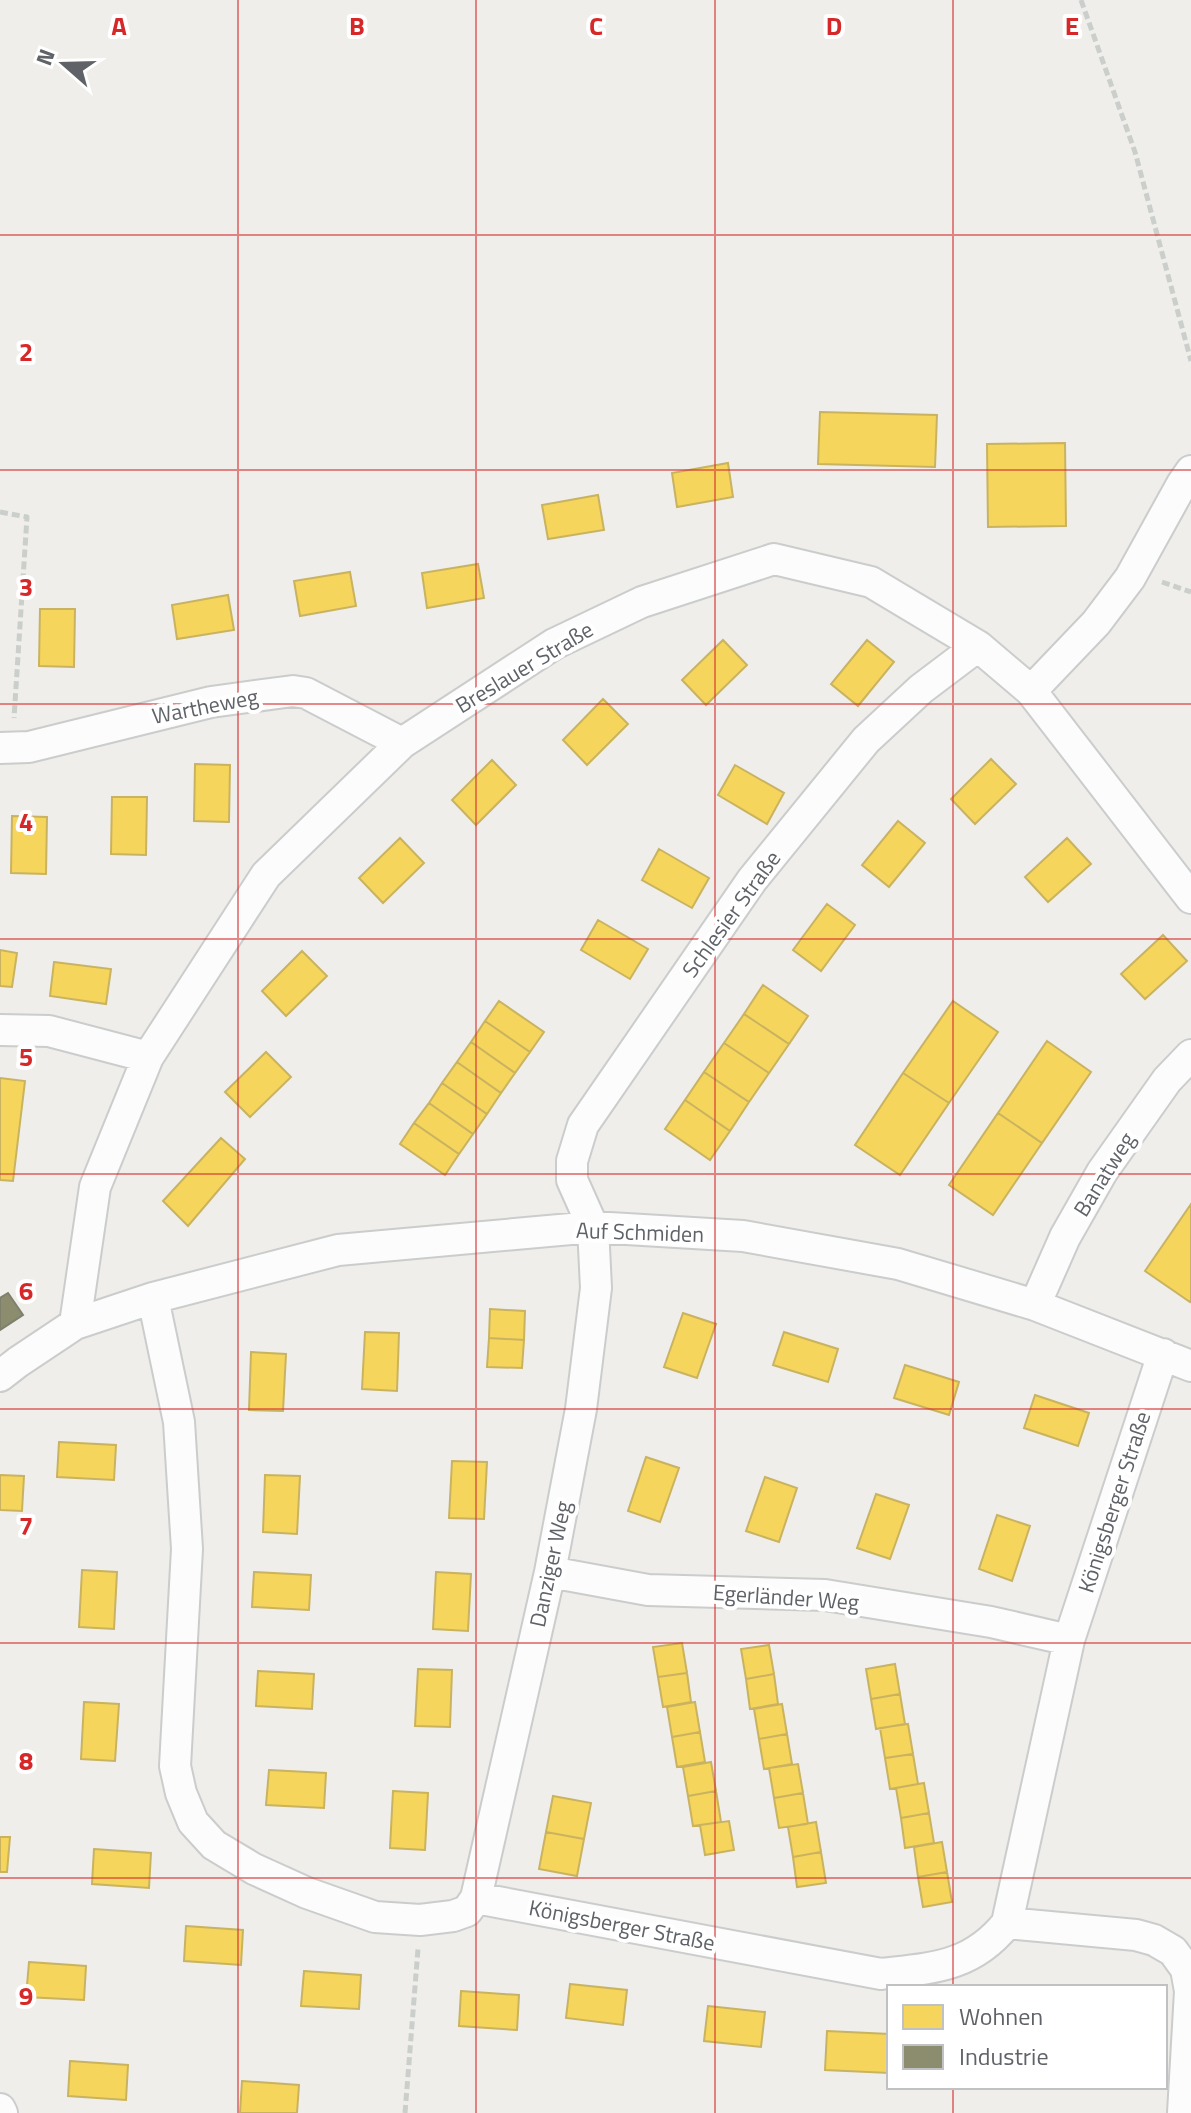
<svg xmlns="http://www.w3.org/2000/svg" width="1191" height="2113" font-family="'Titillium Web',sans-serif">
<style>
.homes{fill:#f6d55c;stroke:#c9b360;stroke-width:2}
.industry{fill:#8c8c6e;stroke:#7e806c;stroke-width:2}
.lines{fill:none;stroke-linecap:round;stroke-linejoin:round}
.minor-casing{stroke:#cbcccc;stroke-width:34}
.path{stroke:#cacfcc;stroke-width:5;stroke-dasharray:8 4;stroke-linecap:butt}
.minor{stroke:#fdfcfc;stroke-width:30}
.grid{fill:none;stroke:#d62828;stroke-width:2;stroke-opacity:0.55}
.labels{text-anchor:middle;stroke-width:8;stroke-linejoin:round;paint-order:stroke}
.street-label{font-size:22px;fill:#5f6368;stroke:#fff}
.grid-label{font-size:26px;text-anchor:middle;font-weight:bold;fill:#d62828;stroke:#fff;stroke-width:8;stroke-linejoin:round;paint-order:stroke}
</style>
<rect width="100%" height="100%" fill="#efeeea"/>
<path class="homes" d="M820 412 937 415 935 467 818 464Z
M1065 443 1066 526 988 527 987 444Z
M728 463 733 497 677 507 672 473Z
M598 495 604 530 548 539 542 505Z
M478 564 484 598 427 608 422 573Z
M350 572 356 606 300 616 294 581Z
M228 595 234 630 177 639 172 605Z
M40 609H75L74 667 39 666Z
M723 640 747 665 706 705 682 680Z
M867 640 894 662 858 706 831 684Z
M603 699 628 724 587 765 563 740Z
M991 759 1016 784 975 824 951 799Z
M492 760 516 785 476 825 452 800Z
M195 764 230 765 229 822 194 821Z
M735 765 784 793 767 824 718 795Z
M112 797H147L146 855 111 854Z
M12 816 47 817 46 874 11 873Z
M898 821 925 843 889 887 862 865Z
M400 838 424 863 383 903 359 878Z
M1067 838 1091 864 1048 902 1025 877Z
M659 849 709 878 692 908 642 880Z
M827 904 855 925 821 971 793 950Z
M598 920 648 949 630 979 581 950Z
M1163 935 1187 961 1145 999 1121 974Z
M0 950 17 953 12 987 0 986Z
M302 951 327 976 286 1016 262 991Z
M54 962 111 969 106 1004 50 996Z
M763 985 808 1016 789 1044 744 1014Z
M499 1001 544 1032 530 1052 485 1021Z
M953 1001 998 1032 949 1103 903 1073Z
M744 1014 789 1044 769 1073 724 1043Z
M485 1021 530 1052 515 1073 471 1042Z
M1047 1041 1091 1072 1042 1143 998 1113Z
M471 1042 515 1073 501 1093 457 1062Z
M724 1043 769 1073 749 1102 704 1072Z
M266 1052 291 1077 250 1117 225 1092Z
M457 1062 501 1093 487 1114 442 1083Z
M704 1072 749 1102 730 1131 685 1100Z
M903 1073 949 1103 900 1175 855 1145Z
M0 1078 25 1081 13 1181 0 1180Z
M442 1083 487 1114 473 1134 429 1103Z
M685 1100 730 1131 710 1160 665 1129Z
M429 1103 473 1134 459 1154 414 1123Z
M998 1113 1042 1143 993 1215 949 1185Z
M414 1123 459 1154 445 1175 400 1144Z
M221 1138 245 1159 188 1226 163 1201Z
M1191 1204V1300L1190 1302 1145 1271Z
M490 1309 525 1311 524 1340 489 1338Z
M683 1313 716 1324 697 1378 664 1367Z
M365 1332 399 1333 397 1391 362 1389Z
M784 1332 838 1349 828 1382 773 1365Z
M489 1338 524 1340 522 1368 487 1367Z
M251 1352 286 1354 283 1411 249 1410Z
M905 1365 959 1382 949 1415 894 1398Z
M1035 1395 1089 1413 1078 1446 1024 1428Z
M59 1442 116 1445 114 1480 57 1477Z
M646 1457 679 1468 660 1522 628 1511Z
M452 1461 487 1462 484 1519 449 1518Z
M0 1475 24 1476 22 1511 0 1510Z
M265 1475 300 1476 297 1534 263 1532Z
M765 1477 797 1488 779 1542 746 1531Z
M876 1494 909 1505 890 1559 857 1548Z
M997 1515 1030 1526 1012 1581 979 1569Z
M82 1570 117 1572 114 1629 79 1627Z
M254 1572 311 1575 309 1610 252 1607Z
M436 1572 471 1574 468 1631 433 1629Z
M682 1643 687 1673 658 1677 653 1647Z
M769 1645 774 1674 746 1679 741 1649Z
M895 1664 900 1694 871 1699 866 1669Z
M418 1669 452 1670 450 1727 415 1726Z
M258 1671 314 1674 312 1709 256 1706Z
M687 1673 691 1702 663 1707 658 1677Z
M774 1674 778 1704 750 1709 746 1679Z
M900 1694 905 1724 876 1729 871 1699Z
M84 1702 119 1704 115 1761 81 1759Z
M695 1702 700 1732 672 1737 667 1707Z
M782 1704 787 1734 759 1739 754 1709Z
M908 1724 913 1754 885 1758 880 1728Z
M700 1732 705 1762 677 1767 672 1737Z
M787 1734 792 1764 764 1769 759 1739Z
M913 1754 918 1784 890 1789 885 1758Z
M711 1762 716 1791 688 1796 683 1767Z
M798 1764 803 1793 774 1798 769 1768Z
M269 1770 326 1773 324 1808 266 1805Z
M924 1783 929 1813 901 1818 896 1788Z
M393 1791 428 1793 425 1850 390 1848Z
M716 1791 721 1822 693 1826 688 1796Z
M803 1793 808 1824 779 1828 774 1798Z
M553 1796 591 1803 584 1839 546 1832Z
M929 1813 934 1843 905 1848 901 1818Z
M729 1821 734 1850 705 1855 700 1825Z
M816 1822 821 1852 793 1857 788 1827Z
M546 1832 584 1839 577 1876 539 1869Z
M0 1837H10L7 1872H0Z
M942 1842 947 1872 918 1877 914 1847Z
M94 1849 151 1853 149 1888 92 1884Z
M821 1852 826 1883 797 1887 793 1857Z
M947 1872 952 1902 923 1907 918 1877Z
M186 1926 243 1930 241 1965 184 1961Z
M29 1962 86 1966 84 2000 26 1997Z
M304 1971 361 1975 359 2009 301 2006Z
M570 1984 627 1990 623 2025 566 2018Z
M461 1991 519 1995 517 2030 459 2026Z
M708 2006 765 2012 761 2047 704 2041Z
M827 2031 889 2034V2073L825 2070Z
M70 2061 128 2065 126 2100 68 2096Z
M242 2081 299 2085 297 2113H240Z"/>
<path class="industry" d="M8 1293 23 1315 0 1330V1298Z"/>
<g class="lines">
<g class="minor-casing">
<path id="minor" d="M1031 691 1096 623 1130 578 1182 484 1191 471
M0 748 29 747 211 702 293 691 306 693 402 743
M0 1030 49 1031 148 1057
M153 1298 179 1422 187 1549 175 1766 181 1793 193 1822 214 1845 254 1869 307 1893 375 1917 420 1920 453 1916 467 1911 476 1898 881 1974C933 1968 972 1967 1007 1923L1069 1640 1163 1354
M1035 1305 1065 1237 1102 1172 1167 1080 1191 1055
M75 1324 95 1187 148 1057 266 875 402 743 554 644 642 602 774 559 871 582 978 646 1031 691 1191 898
M0 1376 18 1362 75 1324 153 1298 338 1250 593 1227 743 1236 898 1264 1035 1305 1191 1366
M550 1572 648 1590 825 1595 991 1622 1069 1640
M476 1898 550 1572 581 1409 596 1288 593 1227 572 1180V1161L583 1125 752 880 866 740 921 689 978 646
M1007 1923 1136 1935 1154 1940 1173 1951 1186 1969 1190 1991 1183 2113
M0 2109 2 2113"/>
</g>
<path class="path" d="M1081 0 1135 152 1191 361
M0 512 27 517 14 718
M1162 582 1191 592
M405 2113 418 1949"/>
<use href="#minor" class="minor"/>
</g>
<path class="grid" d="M238 0V2113M476 0V2113M715 0V2113M953 0V1987M0 235H1191M0 470H1191M0 704H1191M0 939H1191M0 1174H1191M0 1409H1191M0 1643H1191M0 1878H1191M953 2087V2113"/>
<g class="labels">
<g class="street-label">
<text transform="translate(524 667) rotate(-31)" y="8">Breslauer Straße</text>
<text transform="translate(205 706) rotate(-11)" y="8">Wartheweg</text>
<text transform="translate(731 914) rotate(-54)" y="8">Schlesier Straße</text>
<text transform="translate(1104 1174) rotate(-58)" y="8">Banatweg</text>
<text transform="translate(640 1232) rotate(2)" y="8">Auf Schmiden</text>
<text transform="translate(1114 1502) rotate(-72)" y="8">Königsberger Straße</text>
<text transform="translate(550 1564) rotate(-78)" y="8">Danziger Weg</text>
<text transform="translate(786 1597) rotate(4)" y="8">Egerländer Weg</text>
<text transform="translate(622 1925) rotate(11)" y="8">Königsberger Straße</text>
</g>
</g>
<g class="grid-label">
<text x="119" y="35">A</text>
<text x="357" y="35">B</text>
<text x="596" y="35">C</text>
<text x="834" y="35">D</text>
<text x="1072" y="35">E</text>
<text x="26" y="361">2</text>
<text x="26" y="596">3</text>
<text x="26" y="831">4</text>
<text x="26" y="1066">5</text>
<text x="26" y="1300">6</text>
<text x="26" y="1535">7</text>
<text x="26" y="1770">8</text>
<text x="26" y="2005">9</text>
</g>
<rect x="887" y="1985" width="280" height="104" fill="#ffffff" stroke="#bfc1c3" stroke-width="2"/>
<rect x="903" y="2005" width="40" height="24" fill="#f6d55c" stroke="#bfc1c3" stroke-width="2"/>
<text x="959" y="2025" font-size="24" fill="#5f6368">Wohnen</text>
<rect x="903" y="2045" width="40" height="24" fill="#8c8c6e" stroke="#bfc1c3" stroke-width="2"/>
<text x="959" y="2065" font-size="24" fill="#5f6368">Industrie</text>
<g transform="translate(64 64) rotate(290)" stroke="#ffffff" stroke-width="6" paint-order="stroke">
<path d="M0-6L14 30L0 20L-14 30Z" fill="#5f6368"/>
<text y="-12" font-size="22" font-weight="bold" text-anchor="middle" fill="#5f6368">N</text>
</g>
</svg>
